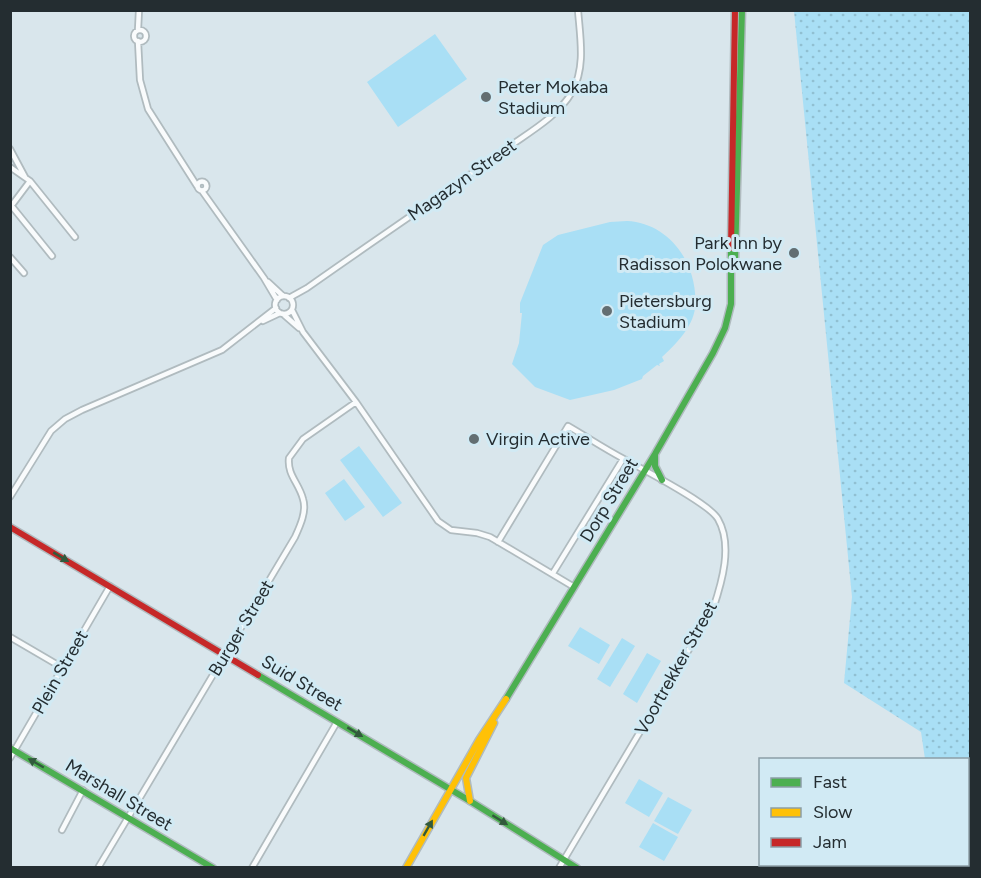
<svg xmlns="http://www.w3.org/2000/svg" width="981" height="878" font-family="Figtree,sans-serif">
<style>
.grass{fill:url(#grass-dots)}
.pitch{fill:#a9dff5}
.lines{fill:none;stroke-linecap:round;stroke-linejoin:round}
.street-casing{stroke:#b0bbbf;stroke-width:8}
.fast-casing{stroke:#b0bbbf;stroke-width:9}
.slow-casing{stroke:#b0bbbf;stroke-width:9}
.jam-casing{stroke:#b0bbbf;stroke-width:9}
.street{stroke:#f9fbfc;stroke-width:4.5}
.fast{stroke:#4caf50;stroke-width:6}
.slow{stroke:#ffc107;stroke-width:6}
.jam{stroke:#c62828;stroke-width:6}
.oneway{fill:#325a3c}
.poi-dot{fill:#636e72;stroke:#d1eaf4;stroke-width:2}
.labels{text-anchor:middle;stroke-width:6;stroke-linejoin:round;paint-order:stroke}
.poi-label{font-size:18px;fill:#242d31;stroke:#d1eaf4;text-anchor:start}
.street-label{font-size:18px;fill:#242d31;stroke:#d1eaf4}
</style>
<defs>
<pattern id="grass-dots" width="8" height="8" patternUnits="userSpaceOnUse" patternTransform="scale(1.5)"><rect width="8" height="8" fill="#a9dff5"/><path d="M2 2h.1M6 6h.1" fill="none" stroke="#91c0d2" stroke-width="1.8" stroke-linecap="round"/></pattern>
</defs>
<rect width="100%" height="100%" fill="#d9e6ec"/>
<path class="grass" d="M794 11H970V867H948L943 865 968 864V760L925 759 921 732 844 683 852 597Z"/>
<path class="pitch" d="M435 34 467 79 398 127 367 82Z
M627 221C670 223 699 265 695 308 693 327 675 345 662 357L664 361 659 364 660 366 657 365 643 376 642 379 614 390 570 400 535 387 512 364 519 343 522 313H520V303L543 245 558 235 610 222Z
M359 446 402 503 383 517 340 460Z
M344 479 365 507 345 521 325 493Z
M580 627 610 645 599 664 568 646Z
M622 638 635 646 610 687 597 679Z
M647 653 661 661 637 703 623 694Z
M639 779 663 793 649 817 625 803Z
M668 797 692 810 678 834 654 821Z
M653 823 678 837 664 861 639 847Z"/>
<g class="lines">
<g class="street-casing">
<path id="street" d="M138 30 139 10
M134 36a6 6 0 1 1 12 0a6 6 0 1 1-12 0Z
M138 41 140 80 148 109 197 186
M10 149 25 177
M10 167 30 181 75 237
M197.5 186a4.5 4.5 0 1 1 9 0a4.5 4.5 0 1 1-9 0Z
M202 191 264 278 277 300
M10 204 52 256
M12 205 30 181
M10 257 24 273
M268 282 283 296
M275 305a9 9 0 1 1 18 0a9 9 0 1 1-18 0Z
M289 298 307 288C372 242 438 198 503 151 526 134 558 117 572 92 586 67 580 37 578 10
M292 310 303 332 356 402 438 521 451 530 477 533 490 537 574 587
M283 314 299 328
M263 321 280 313
M10 497 51 431 65 419 82 410 222 350 276 308
M498 542 568 426C587 437 605 449 624 459 642 469 709 503 718 519 733 545 722 582 713 609L559 868
M553 573 623 459
M10 637 63 668
M10 758 110 586
M62 830 83 790
M98 868 295 537C300 526 307 511 303 499 299 483 287 475 289 458L303 439 356 402
M252 868 337 722"/>
</g>
<g class="fast-casing">
<path id="fast" d="M735 259 742 10
M655 455V466L662 480
M258 675 470 801 577 868
M506 699 655 454 713 353 725 328 731 304V248
M10 748 213 868"/>
</g>
<g class="slow-casing">
<path id="slow" d="M470 801 466 778 494 723
M406 868 479 740 506 699"/>
</g>
<g class="jam-casing">
<path id="jam" d="M731 248 735 10
M10 527 258 675"/>
</g>
<use href="#street" class="street"/>
<use href="#fast" class="fast"/>
<use href="#slow" class="slow"/>
<use href="#jam" class="jam"/>
</g>
<defs><path id="oneway-solid" d="M-6-.8H1V-3.2L6.5 0L1 3.2V.8H-6Z" transform="scale(1.5)"/></defs>
<g class="oneway">
<use href="#oneway-solid" transform="translate(61 557) rotate(31)"/>
<use href="#oneway-solid" transform="translate(355 732) rotate(31)"/>
<use href="#oneway-solid" transform="translate(36 763) rotate(-150)"/>
<use href="#oneway-solid" transform="translate(500 820) rotate(32)"/>
<use href="#oneway-solid" transform="translate(428 828) rotate(-60)"/>
</g>
<g class="poi-dot">
<circle cx="486" cy="97" r="6"/>
<circle cx="794" cy="253" r="6"/>
<circle cx="607" cy="311" r="6"/>
<circle cx="474" cy="439" r="6"/>
</g>
<g class="labels">
<g class="poi-label">
<text x="498" y="93">Peter Mokaba<tspan x="498" dy="21">Stadium</tspan></text>
<text x="782" y="249" text-anchor="end">Park Inn by<tspan x="782" dy="21">Radisson Polokwane</tspan></text>
<text x="619" y="307">Pietersburg<tspan x="619" dy="21">Stadium</tspan></text>
<text x="486" y="445">Virgin Active</text>
</g>
<g class="street-label">
<text transform="translate(462 180) rotate(-35)" y="6">Magazyn Street</text>
<text transform="translate(609 500) rotate(-59)" y="6">Dorp Street</text>
<text transform="translate(241 628) rotate(-59)" y="6">Burger Street</text>
<text transform="translate(676 668) rotate(-61)" y="6">Voortrekker Street</text>
<text transform="translate(60 672) rotate(-60)" y="6">Plein Street</text>
<text transform="translate(302 683) rotate(31)" y="6">Suid Street</text>
<text transform="translate(119 795) rotate(31)" y="6">Marshall Street</text>
</g>
</g>
<rect width="981" height="878" fill="none" stroke="#242d31" stroke-width="24"/>
<rect x="759" y="758" width="210" height="108" fill="#d1eaf4" stroke="#8c9ea6" stroke-width="1.5"/>
<rect x="771" y="778" width="30" height="9" fill="#4caf50" stroke="#8c9ea6" stroke-width="1.5"/>
<text x="813" y="788" font-size="18" fill="#242d31">Fast</text>
<rect x="771" y="808" width="30" height="9" fill="#ffc107" stroke="#8c9ea6" stroke-width="1.5"/>
<text x="813" y="818" font-size="18" fill="#242d31">Slow</text>
<rect x="771" y="838" width="30" height="9" fill="#c62828" stroke="#8c9ea6" stroke-width="1.5"/>
<text x="813" y="848" font-size="18" fill="#242d31">Jam</text>
</svg>
